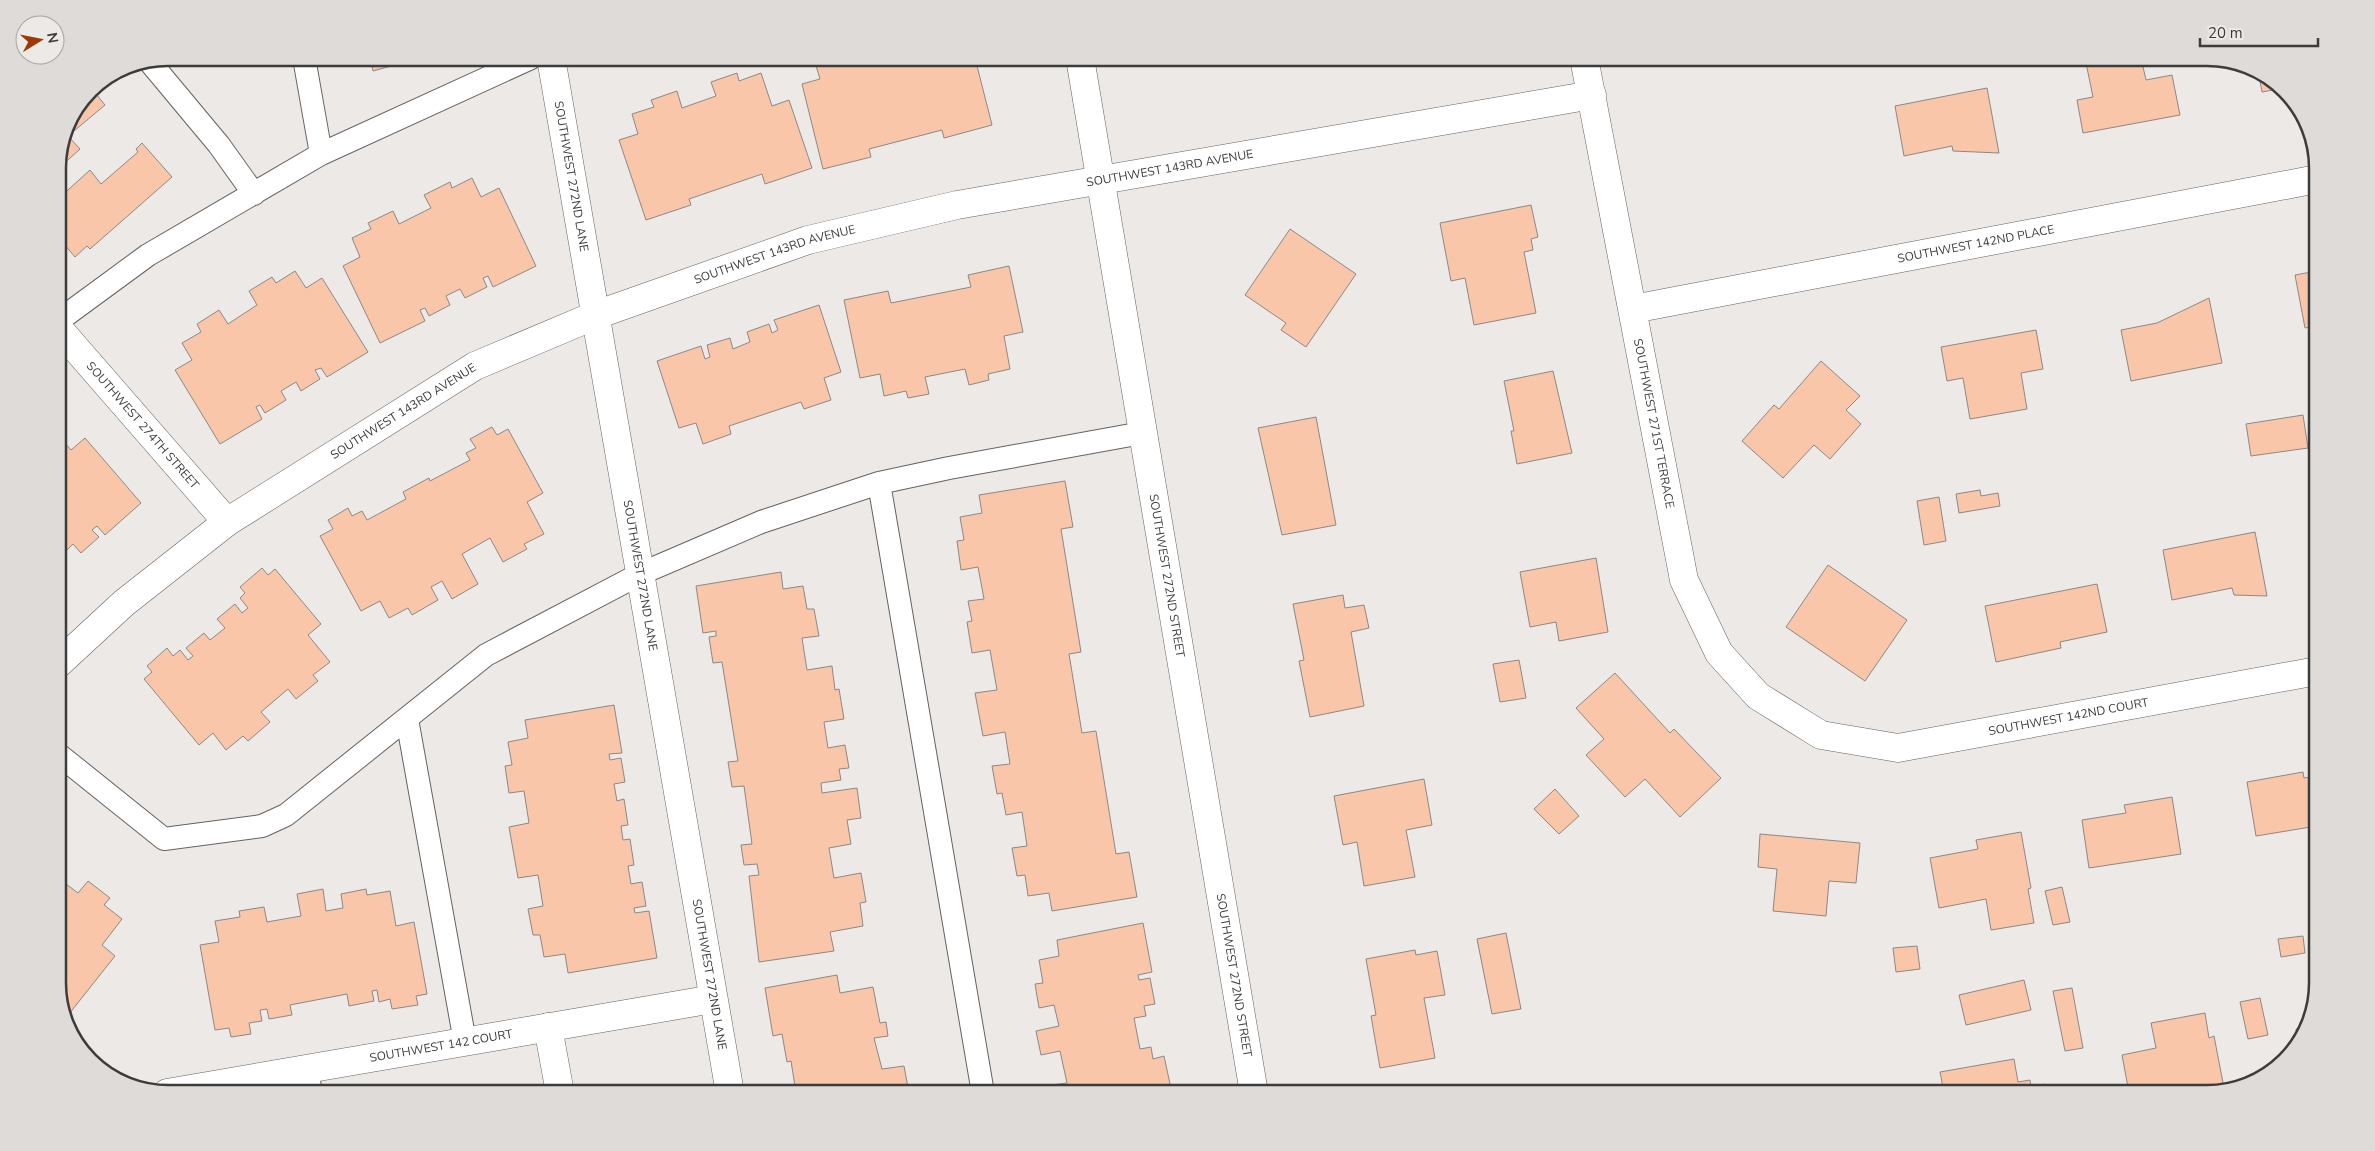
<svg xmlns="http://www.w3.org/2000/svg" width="2375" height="1151" font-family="'Nunito Sans',sans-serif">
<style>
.building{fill:#fac6a9;stroke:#8c8886}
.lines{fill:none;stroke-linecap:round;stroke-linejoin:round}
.service-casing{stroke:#656260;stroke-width:24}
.minor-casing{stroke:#656260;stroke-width:29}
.service{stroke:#fff;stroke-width:22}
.minor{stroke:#fff;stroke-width:28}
.labels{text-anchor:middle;stroke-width:4.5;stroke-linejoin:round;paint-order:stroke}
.street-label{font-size:12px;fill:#3e3c3b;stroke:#ece9e6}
.rim{fill:none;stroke:#3e3c3b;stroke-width:2.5}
</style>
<rect width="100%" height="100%" fill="#ece9e6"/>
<path class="building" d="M370 58H420L373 71Z
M821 58H955V60L975 58 992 125 944 138 942 130 869 149 871 157 823 169 802 84 820 79 814 59Z
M2085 58H2141L2146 80 2172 75 2180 115 2083 133 2077 100 2093 97Z
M2258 71 2278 89 2262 92Z
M737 73 739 81 761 73 772 106 789 100 812 168 765 184 762 174 689 199 691 205 646 220 619 140 638 134 632 114 654 107 651 100 677 91 682 108 716 96 711 82Z
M1987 88 1999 153 1953 151 1952 146 1904 156 1895 106Z
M92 89 105 105 68 136 80 149 58 169 69 119Z
M142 143 172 177 90 249 87 246 75 257 58 237V199L90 170 101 184 138 152 136 149Z
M472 178 481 197 499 188 536 266 493 287 488 276 483 278 487 287 465 298 460 289 446 296 450 305 429 316 425 308 420 310 425 321 380 343 343 266 360 257 352 238 371 229 368 223 393 211 399 224 431 208 424 195 450 182 452 188Z
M1531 205 1538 237 1531 239 1533 250 1524 252 1536 313 1474 325 1465 278 1451 281 1440 223Z
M1290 229 1356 274 1306 347 1281 330 1286 323 1245 295Z
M1009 266 1023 332 1004 336 1010 369 988 374 989 380 969 385 965 369 925 377 929 394 908 398 906 391 884 396 880 374 860 378 844 300 888 291 891 303 971 287 968 275Z
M295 271 306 288 322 278 368 352 327 377 321 368 315 370 320 379 301 391 296 382 281 391 286 400 265 413 260 405 256 407 262 419 220 444 175 370 192 360 182 343 201 332 197 324 219 310 228 324 257 305 249 291 272 277 276 283Z
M2317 271V326L2305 328 2295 275Z
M2209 298 2222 363 2131 381 2121 330 2157 323Z
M819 305 841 372 824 378 831 400 804 409 801 402 729 426 731 434 703 444 696 423 679 428 657 361 701 346 705 359 710 357 707 345 730 338 733 349 750 342 747 332 769 324 772 333 778 330 774 320Z
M2036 330 2043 369 2021 373 2027 409 1970 419 1963 378 1947 381 1941 347Z
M1821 361 1860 396 1846 410 1861 424 1830 459 1814 445 1783 478 1742 441 1774 405 1779 409Z
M1553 371 1572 453 1517 464 1511 431H1514L1504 381Z
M2303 415 2308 448 2251 456 2246 424Z
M1316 417 1336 525 1282 535 1258 428Z
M492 427 497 435 508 429 543 493 527 502 544 534 524 544 527 549 503 562 490 538 462 554 478 584 452 599 442 581 431 587 438 600 412 615 408 608 389 618 380 601 361 611 320 536 333 529 328 520 348 508 352 516 362 511 367 520 406 499 403 492 429 478 430 481 470 460 466 453 476 448 470 439Z
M58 435 71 450 85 438 141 503 105 535 97 526 92 530 99 537 81 553 73 544 64 553 58 547Z
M1065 481 1073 527 1061 529 1081 652 1069 654 1082 733 1096 731 1116 854 1129 852 1137 897 1052 911 1049 893 1028 896 1025 875 1017 876 1012 848 1027 846 1022 812 1006 815 1002 793 997 794 992 766 1010 764 1005 732 983 736 975 693 997 690 990 650 972 653 967 622 972 621 968 601 984 599 978 567 961 570 957 541 964 540 960 517 982 513 979 495Z
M1980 490 1981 496 1998 493 2000 506 1959 513 1956 494Z
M1939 497 1946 541 1924 545 1917 501Z
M2255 532 2267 596 2234 595 2232 588 2172 600 2163 550Z
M1596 558 1608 632 1559 641 1556 622 1530 627 1520 572Z
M1828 565 1907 620 1865 681 1786 627Z
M262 568 268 575 275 569 321 624 308 635 330 662 313 675 318 681 296 699 288 689 261 712 270 722 248 741 243 736 226 750 213 733 199 745 144 679 152 672 147 666 167 648 173 656 180 650 188 660 193 656 186 648 204 633 210 640 225 628 217 619 235 604 242 613 248 608 240 598 245 593 240 587Z
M781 572 783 589 803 586 807 609H814L819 636 802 638 807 670 832 666 835 690 839 689 844 719 824 722 828 748 845 745 849 768 839 769 841 780 821 783 822 793 857 788 861 818 847 820 851 844 829 848 834 878 861 873 866 902 860 903 863 926 830 932 834 951 759 962 749 876 759 875 757 864 744 865 741 845 752 844 744 786 732 787 728 762 738 761 722 662 713 663 709 637 716 636V631L703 633 696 586Z
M2097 584 2107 632 2060 642 2061 648 1996 662 1985 606Z
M1343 595 1345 608 1364 605 1369 628 1351 632 1364 706 1310 717 1299 661 1304 660 1293 604Z
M1519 660 1526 698 1500 702 1493 664Z
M1615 673 1670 733 1674 729 1721 778 1680 817 1645 779 1625 797 1586 755 1604 739 1576 708Z
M614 705 622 753 609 754 610 760 621 758 625 782 614 784 617 801 624 799 628 825 621 826 623 840 630 839 634 865 628 866 631 884 642 882 646 906 634 908 635 913 649 911 657 958 568 973 565 954 544 957 540 935H533L528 909 543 906 538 875 518 878 509 827 529 823 524 791 509 793 505 766 512 765 508 742 528 738 525 720Z
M2303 772 2304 778 2317 776V826L2256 836 2247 782Z
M1424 779 1432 825 1406 830 1415 877 1364 886 1357 842 1343 845 1334 796Z
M1555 789 1579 816 1559 834 1534 809Z
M2172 797 2181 854 2089 868 2082 820 2126 813 2124 805Z
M2021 832 2031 888 2028 889 2034 923 1991 930 1986 899 1939 908 1930 858 1978 849 1976 840Z
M1760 834 1860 843 1856 883 1829 881 1826 916 1773 911 1777 869 1758 867Z
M58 878 78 893 88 881 110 898 104 905 122 919 102 945 115 956 69 1014 65 1010 58 990Z
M2062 887 2070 922 2053 925 2045 891Z
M323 889 326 911 343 908 341 894 366 889 367 895 390 891 396 926 414 922 427 994 416 996 418 1005 392 1009 390 999 379 1002 377 990 372 991 374 1001 349 1006 347 994 290 1005 292 1015 269 1019 267 1009 260 1010 262 1021 249 1023 251 1034 231 1037 229 1028 215 1030 200 945 219 942 215 921 240 917 239 911 264 907 267 922 301 916 297 894Z
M1143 923 1152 972 1138 975 1139 980 1150 978 1155 1004 1144 1006 1146 1016 1134 1018 1140 1049 1151 1047 1153 1059 1164 1056 1172 1093H1053L1051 1085 1067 1083 1060 1051 1041 1055 1036 1031 1059 1026 1054 1005 1039 1008 1035 984 1043 983 1039 960 1059 956 1057 940Z
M1506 933 1521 1009 1492 1014 1477 939Z
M2303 936 2305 953 2281 957 2278 939Z
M1917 946 1920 969 1896 972 1893 948Z
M1415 950 1416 955 1437 951 1445 995 1424 998 1435 1058 1380 1068 1371 1016 1376 1015 1366 959Z
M837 975 840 993 873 987 880 1023 886 1022 888 1036 874 1038 882 1069 904 1066 909 1093H796L791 1061 787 1062 782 1034 773 1036 765 988Z
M2024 980 2031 1010 1966 1025 1959 995Z
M2072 988 2083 1048 2065 1051 2053 991Z
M2260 998 2268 1035 2248 1039 2240 1002Z
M2205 1013 2209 1038 2214 1036 2224 1088 2207 1093H2129L2122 1055 2156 1048 2151 1023Z
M2307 1027 2306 1032 2298 1041 2296 1029Z
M2014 1059 2018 1082 2030 1080 2031 1087 2045 1084 2046 1093H1944L1940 1072Z"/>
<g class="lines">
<g class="service-casing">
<path id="service" d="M304 58 321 154
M149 61 219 145 254 194
M58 321 148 255 321 154 531 58
M879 483 983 1093
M407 719 465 1042
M58 754 164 839 262 826 286 815 486 655 640 574 761 522 879 483 949 468 1142 433
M307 1069 311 1093"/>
</g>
<g class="minor-casing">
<g id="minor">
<path id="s1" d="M551 58 730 1093"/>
<path id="s2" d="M1080 58 1254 1093"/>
<path id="s3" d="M1584 58 1684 580 1719 653 1758 696 1821 735 1898 748 2317 671"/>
<path id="s4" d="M1633 309 2317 179"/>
<path id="s5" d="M58 328 227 522"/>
<path id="s6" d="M58 664 124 603 227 522 475 366 596 315 808 240 957 205 1592 95"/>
<path d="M548 1027 560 1093"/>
<path id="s7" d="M167 1093 713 999"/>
</g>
</g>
<use href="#service" class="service"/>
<use href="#minor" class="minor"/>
</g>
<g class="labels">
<g class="street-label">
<text dy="4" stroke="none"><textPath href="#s6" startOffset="1239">SOUTHWEST 143RD AVENUE</textPath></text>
<text dy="4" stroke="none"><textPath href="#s1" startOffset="120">SOUTHWEST 272ND LANE</textPath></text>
<text dy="4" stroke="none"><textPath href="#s4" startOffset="349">SOUTHWEST 142ND PLACE</textPath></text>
<text dy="4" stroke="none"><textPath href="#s6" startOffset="834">SOUTHWEST 143RD AVENUE</textPath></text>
<text dy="4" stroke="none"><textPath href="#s6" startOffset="429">SOUTHWEST 143RD AVENUE</textPath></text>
<text dy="4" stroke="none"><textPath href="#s3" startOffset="372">SOUTHWEST 271ST TERRACE</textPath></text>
<text dy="4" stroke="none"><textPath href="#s5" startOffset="129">SOUTHWEST 274TH STREET</textPath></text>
<text dy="4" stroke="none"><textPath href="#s1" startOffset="525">SOUTHWEST 272ND LANE</textPath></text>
<text dy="4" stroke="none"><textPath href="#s2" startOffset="525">SOUTHWEST 272ND STREET</textPath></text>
<text dy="4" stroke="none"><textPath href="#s3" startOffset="996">SOUTHWEST 142ND COURT</textPath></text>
<text dy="4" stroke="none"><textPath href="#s1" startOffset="930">SOUTHWEST 272ND LANE</textPath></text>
<text dy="4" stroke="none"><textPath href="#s2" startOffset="930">SOUTHWEST 272ND STREET</textPath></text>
<text dy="4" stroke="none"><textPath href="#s7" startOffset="278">SOUTHWEST 142 COURT</textPath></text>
</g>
</g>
<path d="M0 0H2375V1151H0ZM168 66H2207A102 102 0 0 1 2309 168V983A102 102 0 0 1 2207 1085H168A102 102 0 0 1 66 983V168A102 102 0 0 1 168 66Z" fill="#dedbd8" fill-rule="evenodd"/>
<path class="rim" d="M168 66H2207A102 102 0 0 1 2309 168V983A102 102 0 0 1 2207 1085H168A102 102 0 0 1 66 983V168A102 102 0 0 1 168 66Z"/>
<g transform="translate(40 40) rotate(80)"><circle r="24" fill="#ece9e6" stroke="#a6a4a2"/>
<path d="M0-4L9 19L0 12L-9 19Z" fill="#9d3907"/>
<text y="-8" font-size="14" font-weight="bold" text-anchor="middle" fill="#3e3c3b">N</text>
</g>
<path d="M2200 38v8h118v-8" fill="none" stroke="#3e3c3b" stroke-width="2.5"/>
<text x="2208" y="38" font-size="15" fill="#3e3c3b" stroke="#ece9e6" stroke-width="4" paint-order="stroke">20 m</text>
</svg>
